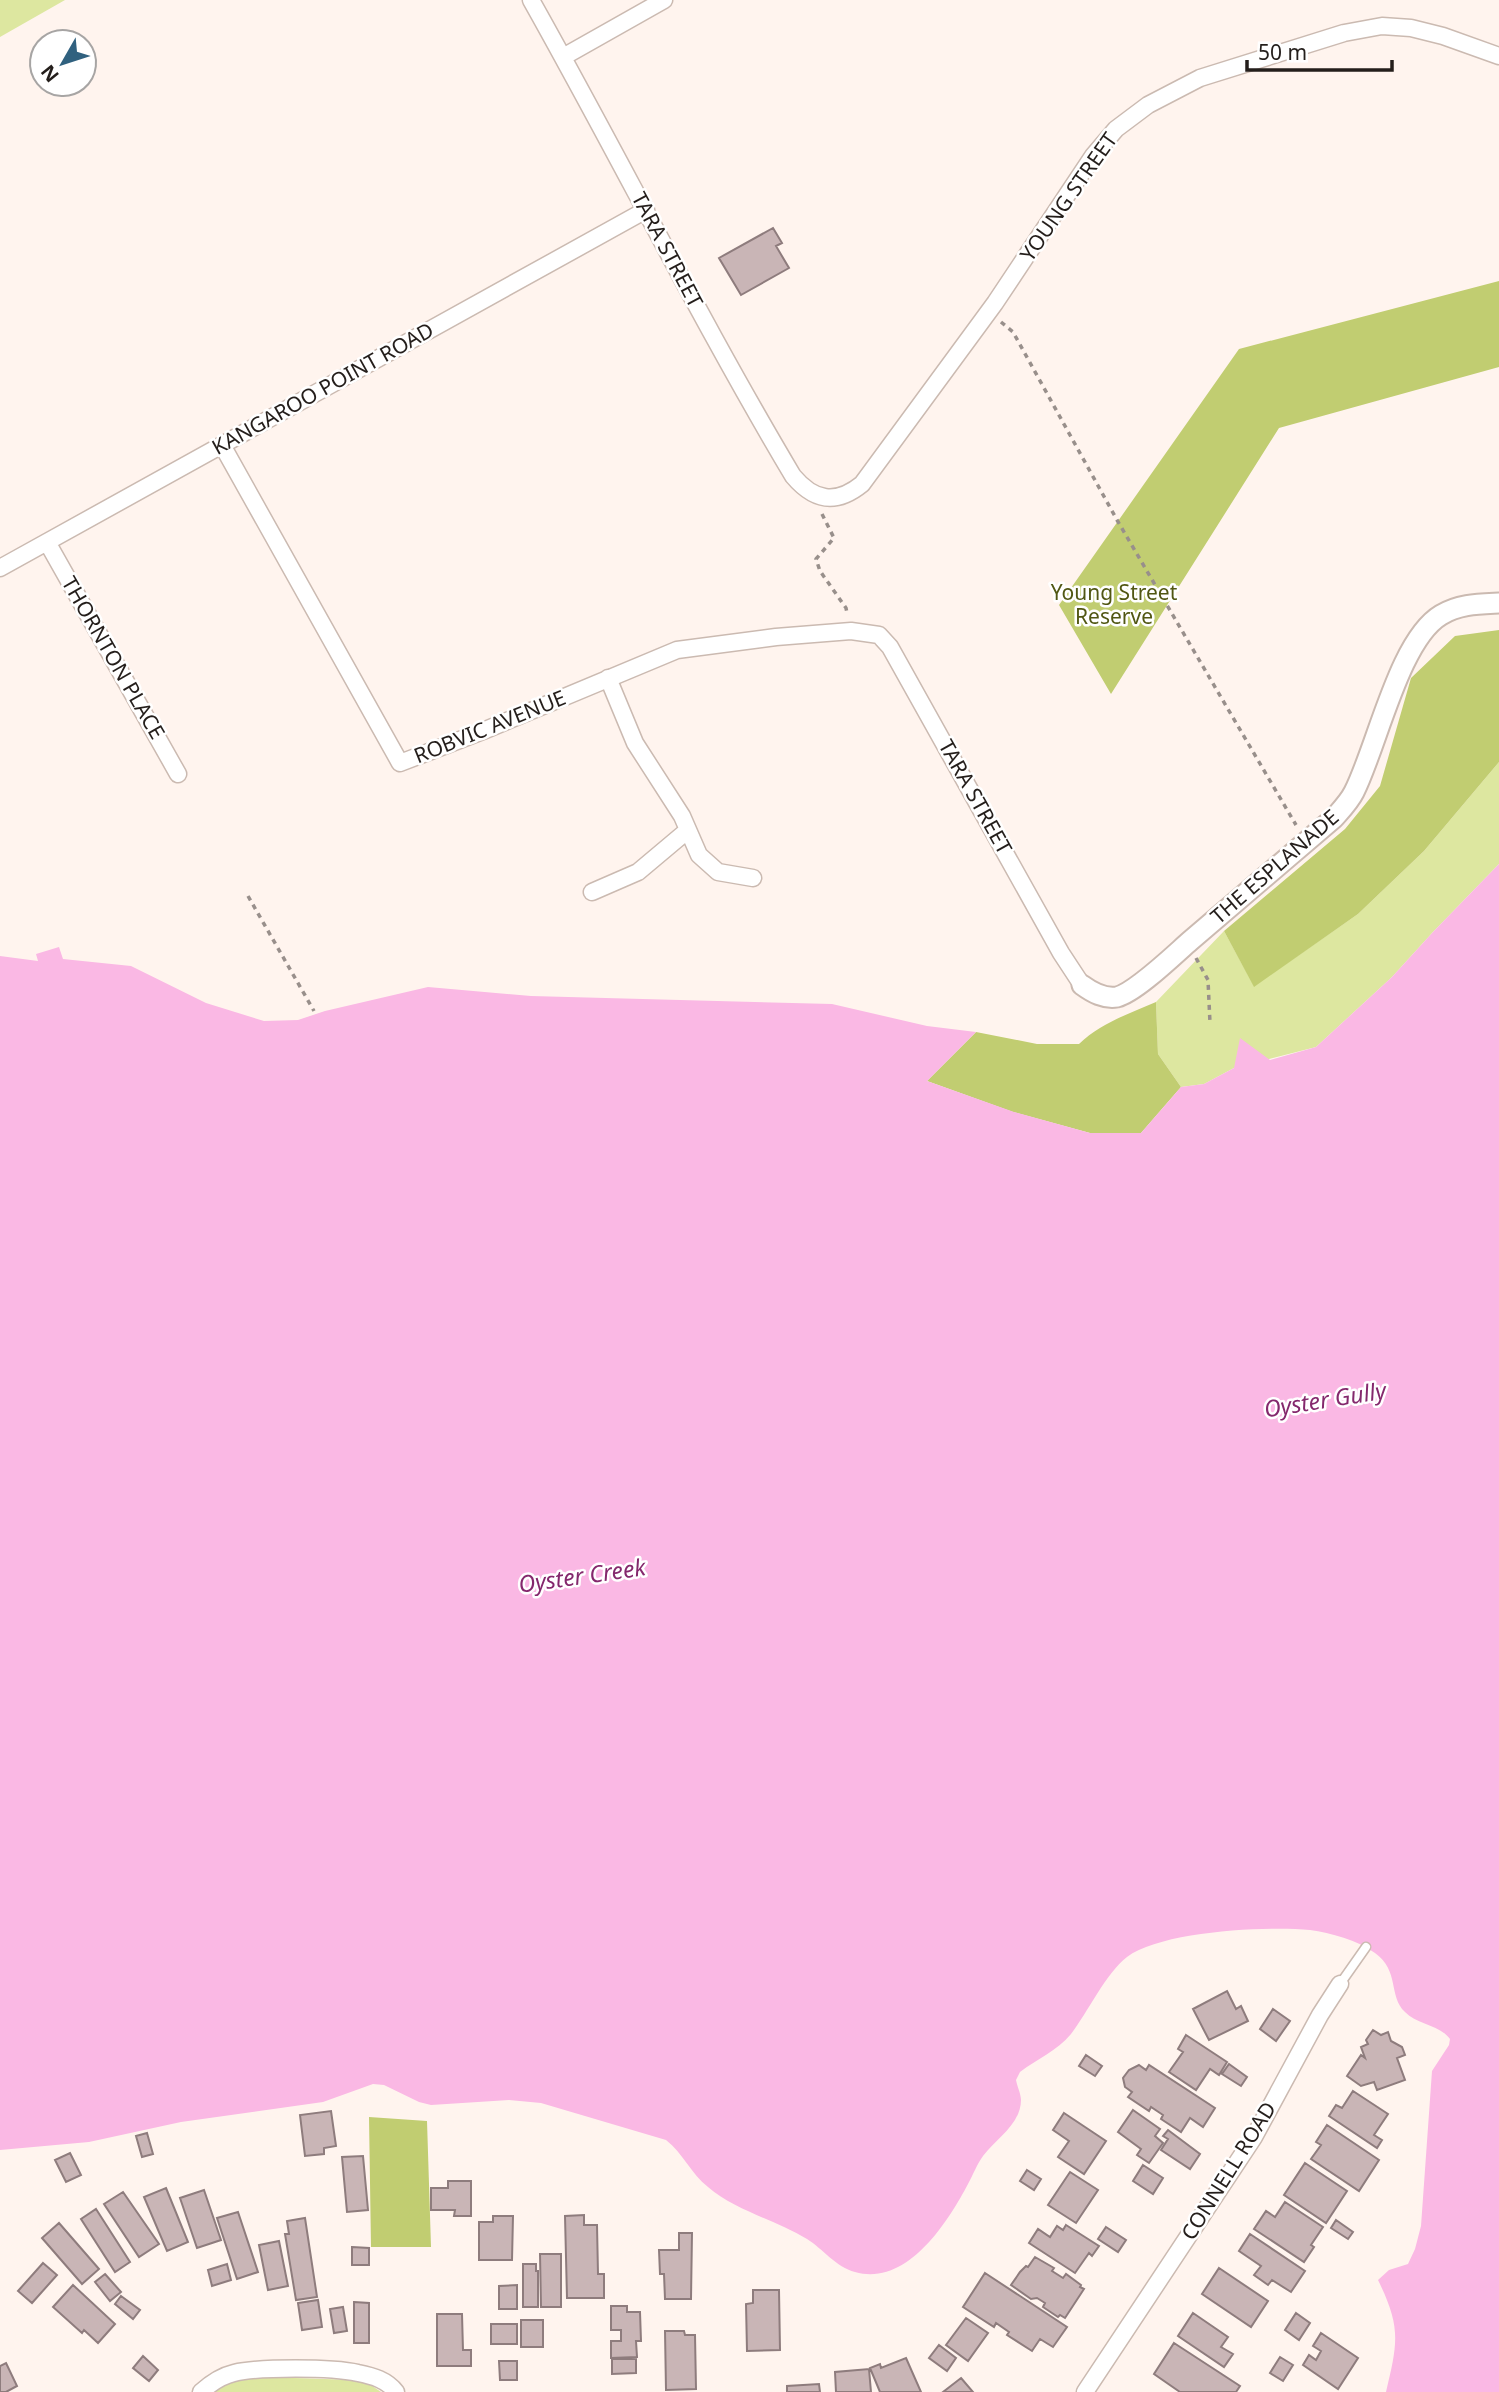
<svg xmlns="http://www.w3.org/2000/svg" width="1499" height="2392" font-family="'Noto Sans',sans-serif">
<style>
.green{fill:#dde7a0}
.forest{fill:#c1cd71}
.water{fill:#fab8e4}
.building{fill:#c9b5b6;stroke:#8e7c7d;stroke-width:2}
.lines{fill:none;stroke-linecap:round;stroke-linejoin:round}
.service-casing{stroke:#cbbab1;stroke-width:11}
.minor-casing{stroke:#cbbab1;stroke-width:19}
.tertiary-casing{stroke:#cbbab1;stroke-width:23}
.path{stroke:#988f8b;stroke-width:3.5;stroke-dasharray:5 5;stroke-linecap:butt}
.service{stroke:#fff;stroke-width:8}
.minor{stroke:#fff;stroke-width:16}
.tertiary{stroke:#fff;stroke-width:19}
.labels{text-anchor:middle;stroke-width:5;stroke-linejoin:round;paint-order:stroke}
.street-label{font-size:21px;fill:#241e1b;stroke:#fff}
.park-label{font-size:21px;fill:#515713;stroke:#fff}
.water-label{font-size:23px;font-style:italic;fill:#84286d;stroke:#fff}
</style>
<rect width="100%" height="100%" fill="#fff4ee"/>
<path class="green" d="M0 0H65L0 37Z
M1499 762V864L1433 932 1392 977 1316 1047 1234 1068 1204 1084 1181 1087 1158 1054 1156 1002 1224 931 1254 986 1358 914 1424 851Z
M264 2377 355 2380 368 2383 381 2392H214L234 2380Z"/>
<path class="forest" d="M1499 281V367L1279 428 1111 694 1059 605 1239 349Z
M1499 630V762L1424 851 1358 914 1254 987 1224 931 1345 829 1380 786 1411 678 1455 636Z
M1156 1002 1158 1054 1181 1087 1141 1133H1090L1013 1112 927 1081 976 1032 1037 1044H1079C1101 1023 1128 1014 1156 1002Z
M369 2117 427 2121 431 2247H371Z"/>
<path class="water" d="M1499 864V2392H1386C1398 2342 1401 2327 1378 2280L1389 2270 1408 2264 1415 2249 1421 2226 1432 2071 1449 2045 1450 2039C1439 2024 1417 2025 1405 2012 1388 1996 1400 1971 1375 1953 1357 1940 1331 1933 1310 1930 1266 1926 1162 1931 1127 1957 1106 1973 1088 2012 1071 2034 1057 2051 1037 2059 1020 2072L1016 2080C1017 2086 1021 2094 1021 2100 1021 2124 996 2139 983 2156 977 2164 973 2175 968 2184 948 2222 907 2287 855 2272 836 2267 823 2249 807 2239 776 2220 736 2211 708 2187 691 2174 683 2153 666 2140L541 2103 509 2100 431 2105 419 2102 384 2085 373 2084 323 2102 181 2122 89 2142 0 2150V956L38 961 36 954 59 947 63 959 131 966 206 1003 264 1021 298 1020 325 1011 428 987 531 996 832 1004 927 1026 976 1032 927 1081 1014 1112 1090 1133H1141L1181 1087 1204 1084 1234 1068 1240 1038 1270 1060 1316 1047 1392 977 1433 932Z"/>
<path class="building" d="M773 228 782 243 776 246 789 268 741 295 719 258Z
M1227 1991 1236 2009 1241 2006 1248 2021 1209 2040 1193 2009Z
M1273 2009 1290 2021 1276 2041 1260 2029Z
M1373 2030 1381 2035 1388 2032 1391 2041 1402 2047 1405 2055 1397 2058 1405 2080 1377 2090 1374 2082 1361 2086 1347 2076 1361 2055 1365 2058 1361 2047 1368 2044 1366 2040Z
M1186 2035 1227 2062 1219 2075 1210 2069 1196 2090 1169 2072 1183 2052 1178 2049Z
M1086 2055 1102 2066 1095 2076 1079 2066Z
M1229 2064 1247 2077 1241 2086 1222 2074Z
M1139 2065 1146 2070 1149 2065 1215 2108 1203 2127 1190 2118 1181 2132 1161 2119 1163 2115 1151 2107 1149 2111 1128 2097 1132 2092 1125 2087 1123 2078 1129 2070Z
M1353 2091 1388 2114 1374 2135 1382 2140 1377 2148 1329 2116 1336 2105 1342 2108Z
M1133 2110 1160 2129 1155 2136 1163 2143 1149 2163 1137 2155 1141 2149 1118 2132Z
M331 2111 336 2146 324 2148V2154L305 2156 300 2115Z
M1064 2113 1106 2141 1084 2174 1058 2157 1069 2141 1053 2130Z
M1327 2125 1379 2160 1359 2191 1311 2159 1321 2145 1316 2142Z
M1168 2130 1200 2154 1190 2169 1161 2150 1168 2139 1163 2136Z
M147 2133 153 2154 142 2157 136 2136Z
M70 2153 81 2175 66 2182 55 2160Z
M363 2156 368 2210 347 2212 342 2157Z
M1305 2163 1347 2191 1326 2223 1284 2195Z
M1143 2165 1163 2178 1153 2194 1133 2181Z
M1027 2170 1041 2179 1034 2190 1020 2181Z
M1070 2172 1098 2190 1076 2223 1048 2205Z
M448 2181H471V2216H454L455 2210H431V2188H448Z
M166 2188 188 2242 167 2251 144 2197Z
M204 2190 221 2240 197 2248 180 2198Z
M123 2192 159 2244 139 2257 104 2204Z
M1285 2202 1323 2227 1311 2245 1314 2247 1304 2262 1254 2229 1266 2211 1275 2217Z
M96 2209 130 2262 115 2272 81 2219Z
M238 2212 258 2272 237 2279 217 2218Z
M584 2215V2225H597L598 2274H604V2298H567L565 2216Z
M493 2216H513L512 2260H479V2222H493Z
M305 2218 317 2297 296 2300 285 2234H289L287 2221Z
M1336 2220 1353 2232 1348 2239 1331 2228Z
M59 2223 99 2269 82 2284 42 2238Z
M1066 2225 1099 2246 1092 2256 1089 2253 1075 2273 1029 2243 1038 2229 1050 2237 1057 2226 1063 2230Z
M1106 2227 1126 2240 1118 2252 1098 2239Z
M679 2233H692L691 2299H665L664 2274H660L659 2250H679Z
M1250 2234 1305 2271 1291 2292 1272 2280 1268 2285 1254 2275 1261 2266 1239 2251Z
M279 2241 288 2286 268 2290 259 2245Z
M352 2247 369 2248V2265H352Z
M540 2254H561V2307H541Z
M1035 2257 1054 2268 1052 2271 1063 2278 1066 2274 1081 2285 1080 2287 1084 2289 1065 2318 1060 2315 1058 2317 1043 2307 1045 2303 1037 2298 1031 2299 1011 2285 1020 2272 1026 2266 1028 2267Z
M43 2263 57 2275 32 2303 18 2291Z
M227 2264 231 2280 212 2286 208 2270Z
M523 2264H536V2271H538V2307H523Z
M1219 2268 1268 2301 1251 2327 1202 2294Z
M985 2273 1067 2327 1053 2347 1040 2339 1032 2351 1007 2335 1009 2332 996 2323 994 2327 963 2307Z
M105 2274 121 2292 110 2301 95 2282Z
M73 2285 115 2324 98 2343 84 2330 82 2333 53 2307Z
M517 2285V2309H499V2286Z
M753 2290H779L780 2350 747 2351 746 2304 753 2303Z
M121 2296 140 2310 133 2319 115 2304Z
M318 2300 322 2327 302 2330 298 2303Z
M354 2302 369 2303V2343H354Z
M611 2306H627V2312H640L641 2341H636L637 2357 611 2358V2341H621V2330H611Z
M343 2307 347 2331 334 2333 330 2309Z
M1193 2313 1228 2337 1221 2347 1233 2354 1224 2367 1178 2336Z
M1296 2313 1310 2323 1299 2340 1285 2330Z
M437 2314H462L463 2350H471V2366H437Z
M966 2318 988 2333 968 2361 946 2345Z
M521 2320H543V2347H521Z
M491 2324H517V2344H491Z
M665 2331H684L685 2335H695L696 2389 666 2390Z
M1321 2333 1358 2358 1338 2389 1303 2365 1309 2355 1316 2360 1321 2351 1313 2346Z
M1174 2343 1240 2386 1236 2392H1180L1154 2374Z
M939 2345 956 2358 947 2371 929 2358Z
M143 2356 158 2370 149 2381 133 2368Z
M1280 2357 1293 2365 1283 2381 1270 2373Z
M906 2358 921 2392H880L870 2368 880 2364 881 2368Z
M612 2359H636V2373L612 2374Z
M499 2361H517V2380H500Z
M6 2363 17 2386 6 2392H0V2366Z
M869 2369 871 2392H836L835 2372Z
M961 2378 973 2392H943Z
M819 2384 820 2392H787V2386Z"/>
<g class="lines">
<g class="service-casing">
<path id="service" d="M1340 1984 1366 1947"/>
</g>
<g class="minor-casing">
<path id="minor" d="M531 0C620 158 700 320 793 476 814 501 836 505 862 484L995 303 1093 156 1116 129 1148 105 1200 78 1344 33 1382 26 1411 28 1443 36 1499 56
M563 57 664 0
M222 445 400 763 483 731 677 650 776 637 851 631 879 635 890 647 1061 953 1082 985
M47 542 178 774
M0 568 646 210
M608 678 635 743 682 816 699 855 718 872 753 878
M592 892 638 872 688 830
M201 2392C211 2383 221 2376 234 2373 259 2367 332 2367 358 2373 373 2376 387 2380 396 2392
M1085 2392 1254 2137 1320 2015 1340 1984"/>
</g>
<g class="tertiary-casing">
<path id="tertiary" d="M1082 985C1093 993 1104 999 1117 997 1136 992 1174 955 1190 941 1238 900 1286 859 1334 818 1341 810 1349 802 1354 792 1377 747 1399 640 1441 615 1459 604 1479 604 1499 603"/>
</g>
<path class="path" d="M1001 322 1013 332 1117 520 1296 825
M822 514 834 538 816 559 820 571 846 608 847 613
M248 896 314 1011
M1196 958 1208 980 1210 1023"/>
<use href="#service" class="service"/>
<use href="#minor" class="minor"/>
<use href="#tertiary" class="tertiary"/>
</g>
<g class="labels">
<g class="street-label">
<text transform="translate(1069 197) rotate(-55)" y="7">YOUNG STREET</text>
<text transform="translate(667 250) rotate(62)" y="7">TARA STREET</text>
<text transform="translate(323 389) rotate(-29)" y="7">KANGAROO POINT ROAD</text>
<text transform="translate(113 658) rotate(60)" y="7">THORNTON PLACE</text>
<text transform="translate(490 727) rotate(-22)" y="7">ROBVIC AVENUE</text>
<text transform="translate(975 797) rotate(61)" y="7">TARA STREET</text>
<text transform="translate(1275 867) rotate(-41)" y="7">THE ESPLANADE</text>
<text transform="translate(1229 2171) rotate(-58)" y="7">CONNELL ROAD</text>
</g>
<g class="park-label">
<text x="1114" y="600">Young Street<tspan x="1114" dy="24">Reserve</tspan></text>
</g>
<g class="water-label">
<text transform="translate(1325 1400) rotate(-9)" y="8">Oyster Gully</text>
<text transform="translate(582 1576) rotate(-8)" y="8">Oyster Creek</text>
</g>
</g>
<g transform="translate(63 63) rotate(231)"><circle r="33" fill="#ffffff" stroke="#a7a5a4" stroke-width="2"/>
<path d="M0-5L12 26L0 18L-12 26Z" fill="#30617f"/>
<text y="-10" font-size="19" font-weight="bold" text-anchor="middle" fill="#241e1b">N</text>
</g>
<path d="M1247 60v10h145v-10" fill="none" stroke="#241e1b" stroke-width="3.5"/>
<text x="1258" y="60" font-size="21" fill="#241e1b" stroke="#ffffff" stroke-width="5" paint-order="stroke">50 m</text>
</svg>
